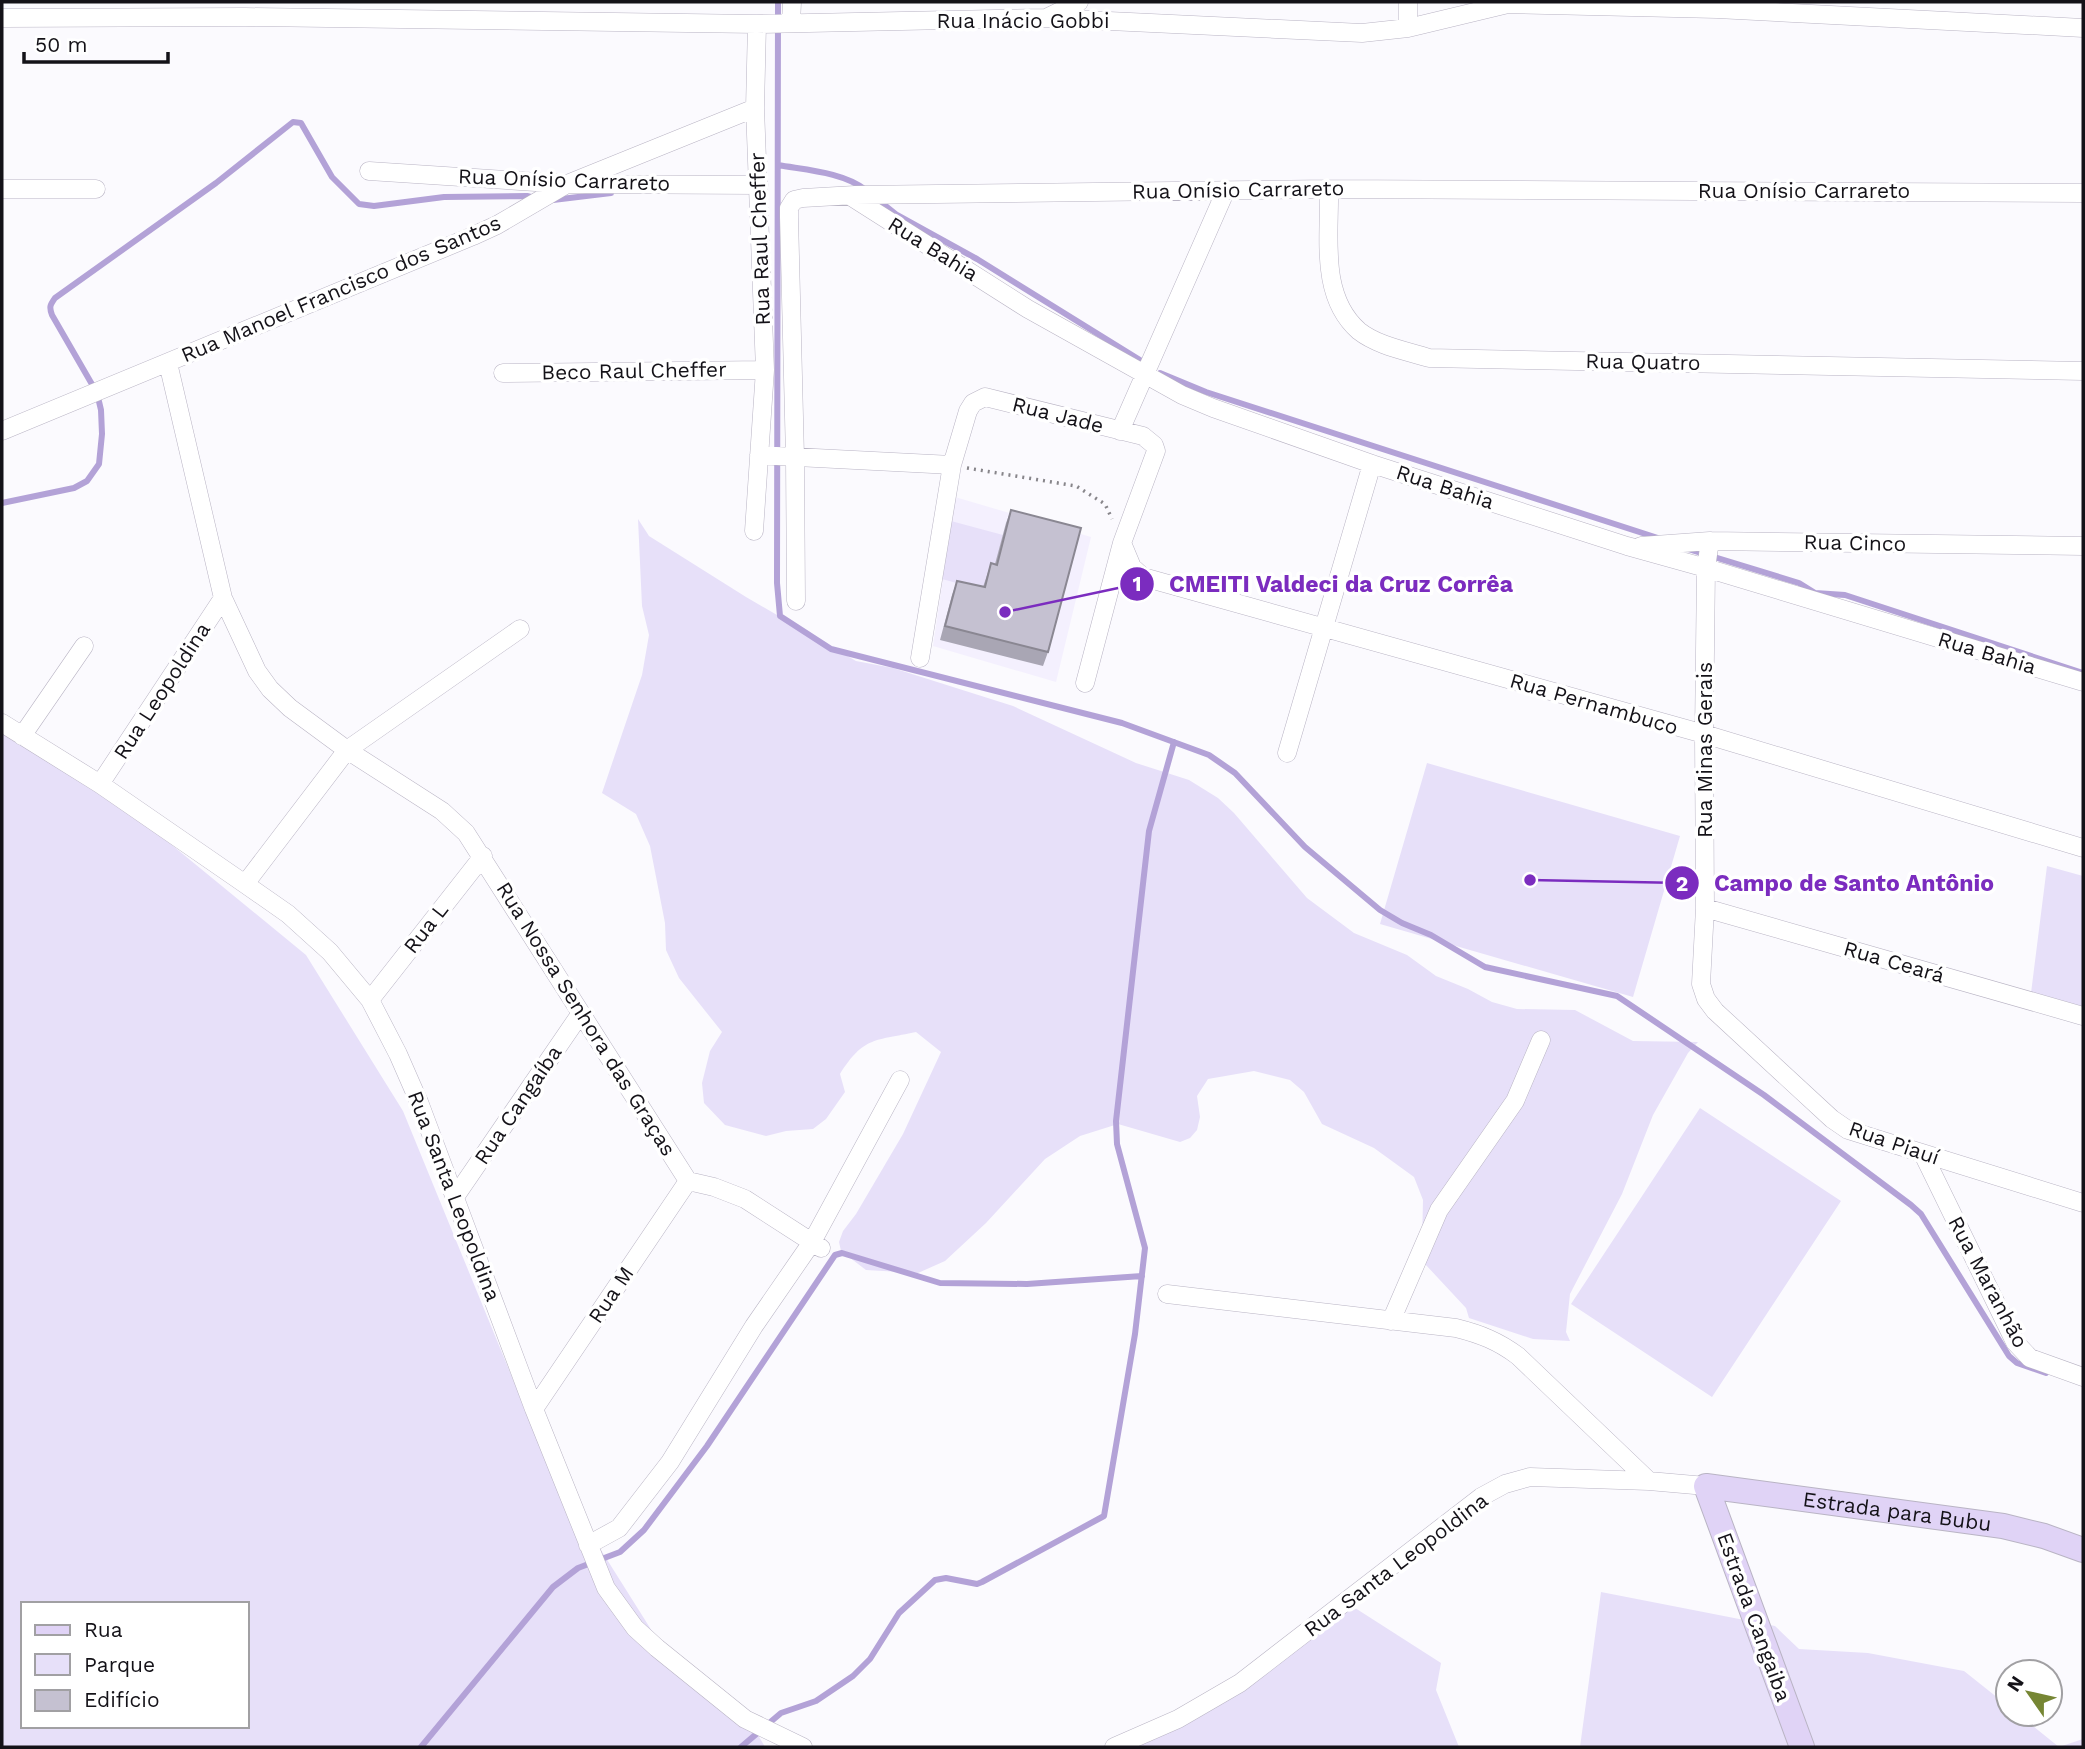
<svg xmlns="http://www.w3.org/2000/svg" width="2085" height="1749" font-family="'Work Sans',sans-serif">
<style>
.built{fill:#f4f0fe}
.green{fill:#e7e0f9;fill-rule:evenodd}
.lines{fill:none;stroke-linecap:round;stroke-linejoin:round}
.stream{stroke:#b3a2d7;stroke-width:6}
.street-casing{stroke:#b9b4c4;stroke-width:19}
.secondary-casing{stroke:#b9b4c4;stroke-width:26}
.path{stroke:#87858a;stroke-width:3.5;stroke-dasharray:2 5;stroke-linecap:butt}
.street{stroke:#fff;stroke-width:18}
.secondary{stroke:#e0d3f6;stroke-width:24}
.wall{fill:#a9a6b4}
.building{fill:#c5c1d1;stroke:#8a8792;stroke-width:2}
.labels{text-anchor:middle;stroke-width:7;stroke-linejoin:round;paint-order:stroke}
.street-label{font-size:21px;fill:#141218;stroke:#fff}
.leader{fill:none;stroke:#7b2cbf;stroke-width:2.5}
.callout-dot{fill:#7b2cbf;stroke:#fff;stroke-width:2.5}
.mark-label{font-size:21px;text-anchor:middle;font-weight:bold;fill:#fff}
.callout-label{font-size:23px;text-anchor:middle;font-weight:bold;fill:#7b2cbf;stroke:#fff;stroke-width:7;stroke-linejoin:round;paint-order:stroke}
</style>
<rect width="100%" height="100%" fill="#fbfafe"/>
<path class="built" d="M955 497 1091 537 1056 682 933 646Z"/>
<path class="green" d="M638 519 649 536 746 597 856 661 893 668 1013 706 1136 763 1189 780 1218 798 1234 813 1307 898 1354 933 1407 955 1436 976 1468 989 1492 1002 1517 1009 1575 1010 1633 1041 1698 1042 1688 1053 1653 1115 1622 1194 1570 1294 1566 1332 1570 1341 1533 1339 1469 1318 1466 1308 1425 1264 1422 1244 1423 1200 1414 1177 1374 1148 1322 1124 1304 1092 1290 1080 1254 1071 1208 1079 1197 1096 1200 1117 1197 1130 1190 1138 1180 1142 1118 1124 1080 1136 1045 1159 986 1223 945 1261 918 1273 866 1270 841 1251 839 1242 843 1231 856 1214 903 1134 941 1052 916 1032C875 1041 864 1036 840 1074L845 1092 826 1119 813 1129 786 1131 766 1136 725 1125 704 1103 702 1083 710 1051 722 1032 679 978 666 950 665 923 650 846 636 814 602 793 642 675 649 635 642 606Z
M951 521 1003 535 992 579 982 590 942 579Z
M2 728 106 791 306 955 403 1111 532 1426 584 1523 674 1666 758 1735 765 1747H2ZM23 1604H247V1726H23Z
M1427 763 1680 836 1633 997 1380 924Z
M2047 866 2083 876V1008L2031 993Z
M1700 1108 1841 1201 1712 1397 1571 1304Z
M1601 1592 1775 1626 1799 1649 1868 1653 1964 1671 2008 1706V1714H2018L2059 1747 2083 1739V1747H1580Z
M1352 1606 1441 1663 1436 1690 1459 1747H1128Z"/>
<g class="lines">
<path class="stream" d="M778 2 777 583 780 616 831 649 1122 723 1209 755 1235 773 1305 847 1380 910 1402 923 1431 935 1485 967 1617 996 1764 1095 1911 1205 1921 1214 2009 1356 2017 1363 2046 1373
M778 165C806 170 843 172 866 190
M877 199 897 215 977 259 1148 365
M553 200 611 193
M1160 373 1206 392 1661 539
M2 503 74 488 87 481 99 464 102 434 101 410 97 393 52 315C49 307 50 305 55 298L216 183 293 122 301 123 332 177 359 204 374 206 444 197 527 196 535 198
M1688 549 1799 583 1815 593 1845 595 2083 673
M421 1747 553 1587 578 1568 620 1552 644 1530 707 1446 835 1255 842 1253 940 1283 1027 1284 1142 1276
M741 1747 781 1713 816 1701 853 1676 870 1659 899 1613 935 1580 946 1578 977 1584 982 1582 1104 1516 1135 1334 1145 1248 1117 1144 1116 1121 1149 831 1174 742"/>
<g class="street-casing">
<path id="street" d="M1048 17 1079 2
M2 18 245 17 757 24 1046 18 1362 33 1408 28 1508 4 1717 9 2083 28
M791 23 792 2
M1408 28V2
M369 171 567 184 759 185
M2 189H96
M1329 189C1330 236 1319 296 1359 331 1378 346 1407 351 1429 358L2083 371
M850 196 1028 309 1182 395 1213 408 1372 464 1627 546 1706 568 2083 682
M168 363 223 598 257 671 270 689 290 708 347 750 442 811 466 833 688 1181
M503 373 765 370
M2 431 473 236 497 225 567 184 755 108
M1120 431 1226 190
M759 455 952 465
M754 531 765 370 755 108 757 24
M1710 541 1706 568 1704 734 1705 908 1701 984 1706 999 1715 1011 1832 1119 1848 1130 2083 1203
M1122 543 1132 567 1143 577 1704 734 2083 848
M1641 546 1710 541 2083 546
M796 601 795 457 789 217V208L794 200 803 198 855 195 1329 189 2083 193
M920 658 952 465 968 411 973 403 985 397 1143 436 1154 445 1156 451 1122 543 1085 683
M2 723 100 784 245 884 288 914 330 952 370 1000 398 1054 419 1102 534 1409 606 1588 635 1628 657 1648 745 1719 803 1747
M22 736 84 646
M1287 753 1372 464
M100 784 223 598
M245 884 347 750 520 629
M1705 908 2083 1016
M370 1000 483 856
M1923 1154 2015 1342 2030 1358 2083 1377
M688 1181 714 1187 745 1199 821 1248
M455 1197 581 1013
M1167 1294 1456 1328C1480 1334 1498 1341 1518 1356L1649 1481
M1391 1321 1439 1210 1515 1101 1541 1040
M534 1409 688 1181
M588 1545 619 1528 670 1462 754 1326 812 1242 900 1080
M1114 1747 1178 1719 1240 1683 1481 1497 1505 1484 1530 1477 1649 1481 1706 1486"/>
</g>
<g class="secondary-casing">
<g id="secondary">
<path id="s1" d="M1802 1747 1706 1486 2003 1526 2044 1536 2083 1550"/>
</g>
</g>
<path class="path" d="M967 468 1076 486 1105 504 1112 519"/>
<use href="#street" class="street"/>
<use href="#secondary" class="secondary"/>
</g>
<path class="wall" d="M1011 510 1048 652 1043 666 940 640 952 595 957 581 983 587 991 563 995 564 1006 523Z"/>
<path class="building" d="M1011 510 1081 528 1048 652 945 626 957 581 985 587 991 563 997 565Z"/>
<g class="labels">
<g class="street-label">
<text x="1023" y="28">Rua Inácio Gobbi</text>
<text transform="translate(564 180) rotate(2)" y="7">Rua Onísio Carrareto</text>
<text transform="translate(1238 190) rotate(-1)" y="7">Rua Onísio Carrareto</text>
<text x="1804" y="198">Rua Onísio Carrareto</text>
<text transform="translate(760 239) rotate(-92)" y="7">Rua Raul Cheffer</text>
<text transform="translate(933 249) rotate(32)" y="7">Rua Bahia</text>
<text transform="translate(341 289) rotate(-23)" y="7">Rua Manoel Francisco dos Santos</text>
<text transform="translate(1643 362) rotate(1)" y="7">Rua Quatro</text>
<text transform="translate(634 371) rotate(-1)" y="7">Beco Raul Cheffer</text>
<text transform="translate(1058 415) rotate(14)" y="7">Rua Jade</text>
<text transform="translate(1445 487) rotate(18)" y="7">Rua Bahia</text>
<text transform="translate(1855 543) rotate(1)" y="7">Rua Cinco</text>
<text transform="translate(1987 653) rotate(17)" y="7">Rua Bahia</text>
<text transform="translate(162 691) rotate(-57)" y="7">Rua Leopoldina</text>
<text transform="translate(1594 704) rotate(16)" y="7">Rua Pernambuco</text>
<text transform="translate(1705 750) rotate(-90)" y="7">Rua Minas Gerais</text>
<text transform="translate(426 928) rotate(-52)" y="7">Rua L</text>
<text transform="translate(1894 962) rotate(16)" y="7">Rua Ceará</text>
<text transform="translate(586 1019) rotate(58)" y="7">Rua Nossa Senhora das Graças</text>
<text transform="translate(518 1105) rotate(-56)" y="7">Rua Cangaíba</text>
<text transform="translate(1894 1143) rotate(19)" y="7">Rua Piauí</text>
<text transform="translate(454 1196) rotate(69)" y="7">Rua Santa Leopoldina</text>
<text transform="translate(1988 1282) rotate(62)" y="7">Rua Maranhão</text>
<text transform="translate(611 1295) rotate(-56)" y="7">Rua M</text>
<text dy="7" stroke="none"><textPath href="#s1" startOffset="471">Estrada para Bubu</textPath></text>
<text transform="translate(1396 1565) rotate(-37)" y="7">Rua Santa Leopoldina</text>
<text transform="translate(1754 1617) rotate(70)" y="7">Estrada Cangaiba</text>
</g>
</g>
<path class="leader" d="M1005 612L1137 584M1530 880L1682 883"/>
<g class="callout-dot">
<circle cx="1005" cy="612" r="7"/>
<circle cx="1530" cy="880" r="7"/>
<circle cx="1137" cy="584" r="18"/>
<circle cx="1682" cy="883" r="18"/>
</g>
<g class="mark-label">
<text x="1137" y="591">1</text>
<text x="1682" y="891">2</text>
</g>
<g class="callout-label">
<text x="1341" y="592">CMEITI Valdeci da Cruz Corrêa</text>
<text x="1854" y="891">Campo de Santo Antônio</text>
</g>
<rect width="2085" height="1749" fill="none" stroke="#141218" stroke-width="7"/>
<rect x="21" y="1602" width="228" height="126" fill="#ffffff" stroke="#a1a0a3" stroke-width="2"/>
<rect x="35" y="1625" width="35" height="10" fill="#e0d3f6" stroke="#a1a0a3" stroke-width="2"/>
<text x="84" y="1637" font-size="21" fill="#141218">Rua</text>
<rect x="35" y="1654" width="35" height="21" fill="#e7e0f9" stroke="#a1a0a3" stroke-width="2"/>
<text x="84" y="1672" font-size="21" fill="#141218">Parque</text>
<rect x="35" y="1690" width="35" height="21" fill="#c5c1d1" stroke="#a1a0a3" stroke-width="2"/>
<text x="84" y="1707" font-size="21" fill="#141218">Edifício</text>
<g transform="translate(2029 1693) rotate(304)"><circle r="33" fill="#ffffff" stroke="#a1a0a3" stroke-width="2"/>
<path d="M0-5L12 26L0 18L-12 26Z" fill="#768634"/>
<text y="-10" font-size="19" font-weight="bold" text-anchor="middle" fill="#141218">N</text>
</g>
<path d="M24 52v10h144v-10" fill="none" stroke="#141218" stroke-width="3.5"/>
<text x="35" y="52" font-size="21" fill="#141218" stroke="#ffffff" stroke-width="5" paint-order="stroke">50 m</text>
</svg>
